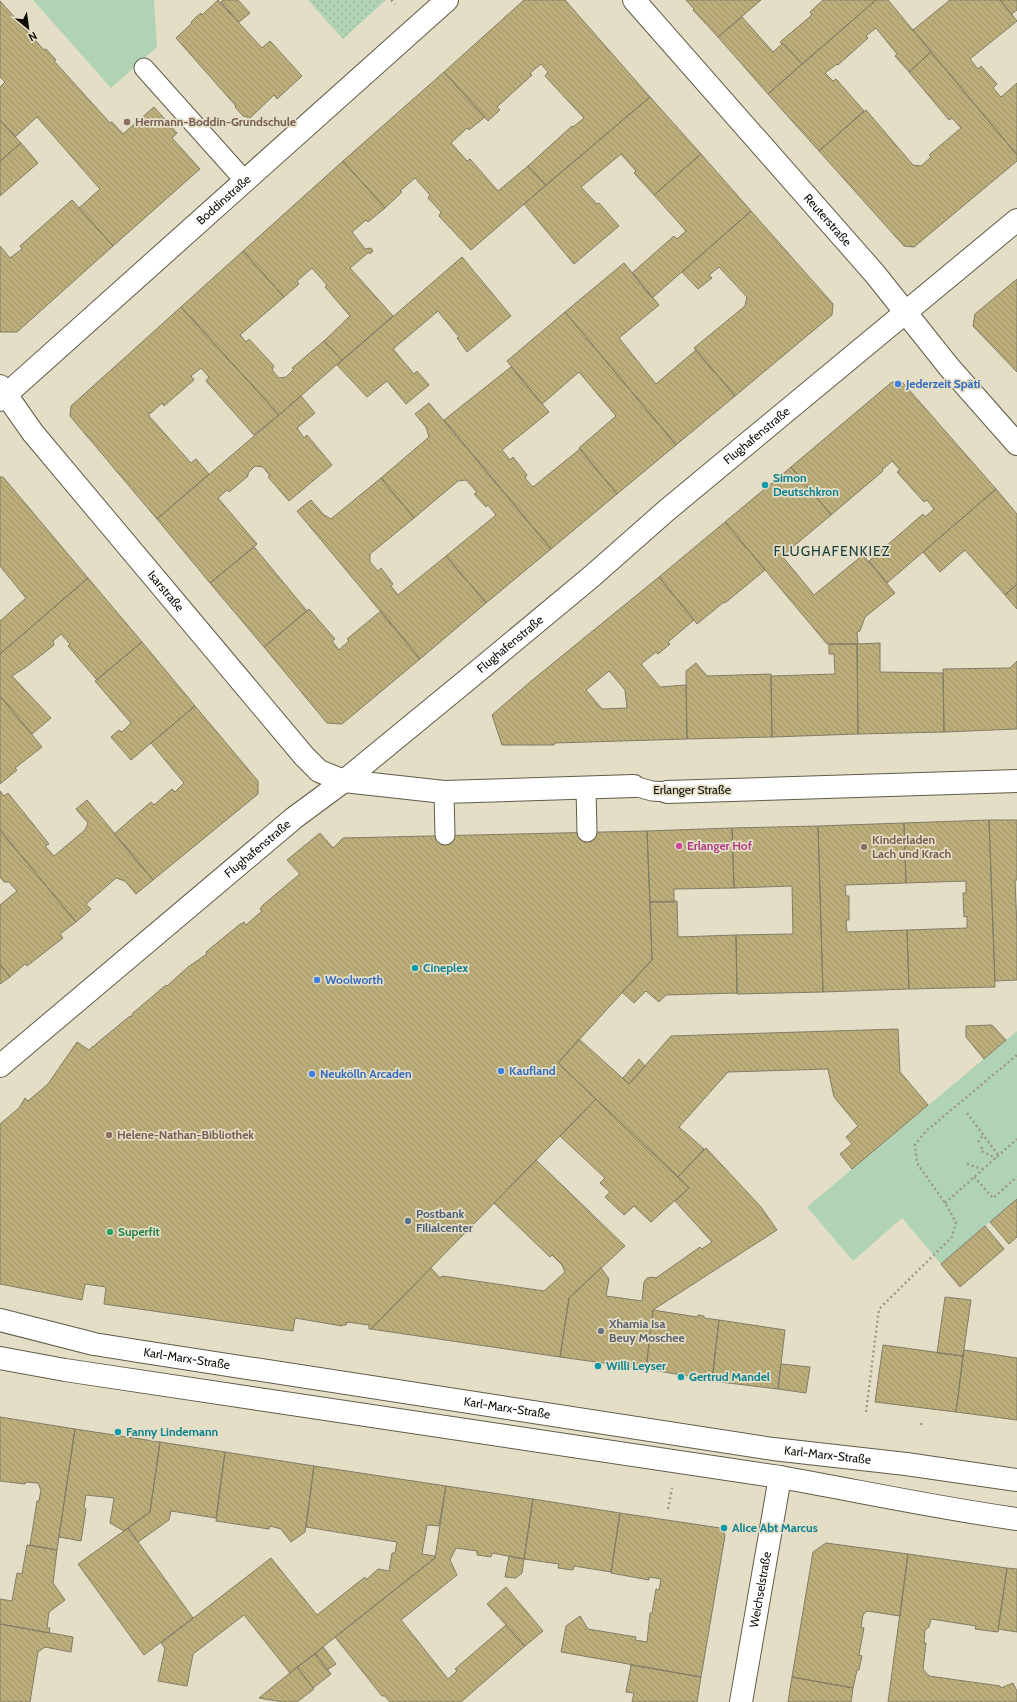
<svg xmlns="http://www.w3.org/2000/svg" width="1017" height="1702" font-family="Cabin,sans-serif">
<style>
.grass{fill:url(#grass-dots)}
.park{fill:#b0d2b5}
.building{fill:url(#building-back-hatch);stroke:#827c67;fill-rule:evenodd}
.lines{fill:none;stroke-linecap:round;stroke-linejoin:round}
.service-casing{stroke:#615c48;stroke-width:21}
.minor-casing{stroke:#615c48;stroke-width:24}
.tertiary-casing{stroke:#615c48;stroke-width:24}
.secondary-casing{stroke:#615c48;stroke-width:24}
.path{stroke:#9e9987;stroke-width:2.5;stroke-dasharray:2 3;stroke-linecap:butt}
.service{stroke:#fff;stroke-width:19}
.minor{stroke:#fff;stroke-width:22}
.tertiary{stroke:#fff;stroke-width:22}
.secondary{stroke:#fff;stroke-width:22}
.education-dot{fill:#8d6e63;stroke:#e4dec7;stroke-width:1.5}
.shop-dot{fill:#3f7fe0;stroke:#e4dec7;stroke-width:1.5}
.culture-dot{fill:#0f9aa8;stroke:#e4dec7;stroke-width:1.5}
.hotel-dot{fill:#d1479c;stroke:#e4dec7;stroke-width:1.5}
.service-dot{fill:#5c6f8a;stroke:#e4dec7;stroke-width:1.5}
.leisure-dot{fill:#2e9e5b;stroke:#e4dec7;stroke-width:1.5}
.worship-dot{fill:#6b7280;stroke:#e4dec7;stroke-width:1.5}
.labels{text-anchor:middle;stroke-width:3.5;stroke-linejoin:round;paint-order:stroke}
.education-label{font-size:12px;font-weight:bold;fill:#785e54;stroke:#e4dec7;text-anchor:start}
.street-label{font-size:12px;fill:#0f0c05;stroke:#e4dec7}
.shop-label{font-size:12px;font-weight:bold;fill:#366cbe;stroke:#e4dec7;text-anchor:start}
.culture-label{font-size:12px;font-weight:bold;fill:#0d838f;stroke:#e4dec7;text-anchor:start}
.hotel-label{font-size:12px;font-weight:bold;fill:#b23c85;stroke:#e4dec7;text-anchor:start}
.service-label{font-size:12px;font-weight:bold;fill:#4e5e75;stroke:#e4dec7;text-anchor:start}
.leisure-label{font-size:12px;font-weight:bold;fill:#27864d;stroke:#e4dec7;text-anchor:start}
.worship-label{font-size:12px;font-weight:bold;fill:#5b616d;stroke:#e4dec7;text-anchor:start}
.quarter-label{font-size:14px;letter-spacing:1px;fill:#1a3d3c;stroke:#e4dec7}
</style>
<defs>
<pattern id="grass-dots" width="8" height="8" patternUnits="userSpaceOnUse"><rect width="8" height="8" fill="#b0d2b5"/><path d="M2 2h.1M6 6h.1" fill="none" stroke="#96b39a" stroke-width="1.8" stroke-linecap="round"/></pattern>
<pattern id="building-back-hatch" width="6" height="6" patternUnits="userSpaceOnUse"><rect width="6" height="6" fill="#bcae7a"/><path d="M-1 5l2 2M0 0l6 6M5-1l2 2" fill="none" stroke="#a09468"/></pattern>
</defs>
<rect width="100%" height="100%" fill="#e4dec7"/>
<path class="grass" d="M308 0H386L343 39Z"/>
<path class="park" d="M33 0H154L157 47 111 88Z
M1017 1031V1199L941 1264 902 1218 853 1261 807 1207Z"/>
<path class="building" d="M218 0 262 48 270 41 302 76 277 99 274 95 249 119 245 116 244 117 235 107 236 106 176 38 192 23 191 22 196 17 201 13 202 15Z
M223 0H238L250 13 239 22 221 2Z
M524 0H565L650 97 546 185 528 166 572 126 573 127 584 118 545 76 548 72 541 64 530 73 532 75 497 107 500 110 488 121 444 72Z
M686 0H761L718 37 693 10 694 9Z
M823 0H876L802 64 783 43 782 44 780 42 812 15 810 12Z
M876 0H888L931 52 909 72 895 56 897 54 876 28 866 36 868 38 838 65 837 64 825 73 833 81 836 79 864 111 819 151 768 94Z
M950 0H1000L1017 21 970 59 978 69 981 66 997 84 993 88 1001 97 1017 83V155L913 30Z
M1000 0H1017V10L1012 14Z
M0 1 44 50 46 49 56 60 54 61 110 123 112 122 123 134 154 107 177 133 172 138 200 169 113 246 79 208 100 189 37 117 15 137 0 120V87L5 82 0 77Z
M742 17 773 52 783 43 802 64 768 94 718 37Z
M931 52 1017 155V161L914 247 904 246 819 151 866 110 913 165 921 166 931 157 929 155 961 128 952 118 949 120 909 72Z
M444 72 485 117 469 130 467 128 451 143 467 161 470 159 498 191 528 166 546 185 471 250 439 216 441 212 428 198 430 195 415 178 400 191 402 192 385 208 343 161Z
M650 97 701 154 654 195 634 173 636 171 621 154 581 187 597 204 599 203 619 226 574 264 524 204Z
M0 120 21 143 0 161Z
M21 143 38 163 0 196V161Z
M701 154 751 211 652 298 632 273 674 236 677 239 686 231 654 195Z
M343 161 385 208 368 222 366 220 352 232 365 249 371 248 373 251 370 254 369 252 350 268 393 316 342 360 324 341 350 316 325 287 327 285 312 268 297 281 299 284 284 297 243 251Z
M72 200 113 246 17 332H0V246L10 258 22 249 20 246Z
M751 211 833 304 832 315 735 396 694 348 745 306 747 297 719 267 709 275 712 278 698 289 682 272Z
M243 251 284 297 240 335 246 342 249 339 274 366 272 370 279 378 286 377 294 369 292 368 324 341 342 360 279 415 181 307Z
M462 257 511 316 467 352 457 338 459 337 438 311 393 349 414 374 417 371 429 385 406 404 387 381 367 397 337 365Z
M624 263 659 305 619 338 656 384 696 350 735 396 676 445 565 312Z
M1017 279V372L973 326 975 314Z
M181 307 279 415 254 435 206 381 209 377 201 368 191 376 194 380 164 406 162 403 151 413H149V416L191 463 196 459 209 474 157 519 70 416 71 406Z
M565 312 676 445 617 494 579 448 616 416 579 372 542 404 507 361Z
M511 367 549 412 502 450 510 460 513 457 527 475 525 478 533 487 580 449 617 494 551 549 444 420Z
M892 382 903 383 996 489 887 583 869 561 923 514 925 517 934 509 927 500 924 502 897 472 900 470 892 461 882 470 883 471 831 515 791 467Z
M301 396 315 413 297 428 304 438 307 435 332 465 289 501 268 477 270 476 263 467 255 466 248 473V476L229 492 227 490 218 498 257 544 210 583 157 519Z
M429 403 551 549 486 603 446 556 496 515 488 505 486 507 474 494 477 492 466 480 458 481 414 518 381 478 429 437 426 427 415 414Z
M791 467 831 515 782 556 814 595 863 555 895 593 865 617 860 631 857 632 858 644H827L725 522Z
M0 477H3L88 578 0 654V621L26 598 0 566Z
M381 478 414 518 370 554V562L378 571 381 568 393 584 391 586 398 595 446 556 486 603 420 659 297 511 311 500 324 515 331 519Z
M996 489 1017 514V584L1005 595 965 550 940 572 923 552Z
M725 522 765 570 725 603 724 602 697 624 659 577Z
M254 547 307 611 264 647 210 583Z
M659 577 694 620 668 642 670 644 658 654 656 652 641 664 660 687 686 685 687 739 554 743V745H502L492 715 530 682ZM609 671 625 690 627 708 602 709 586 690Z
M88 578 142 642 97 680 68 646 70 644 61 634 53 641 54 645 26 667 12 676 51 718 32 734 0 696V654Z
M1017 584V609L1005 595Z
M309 609 335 639 332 641 339 650 349 641 347 639 381 611 420 659 342 724 327 723 264 647Z
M142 642 195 706 131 760 111 737 119 730 122 732 131 723 95 681Z
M880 643V672L943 673 944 732 858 734 857 644Z
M829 644H857L858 734 772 737 771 676 835 674 834 654H829Z
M1017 661V729L944 732 943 669 1010 668Z
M696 663 707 676 771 674 772 737 687 739 686 671Z
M0 696 42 747 15 768 17 770 0 784Z
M195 706 258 781V794L153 880 114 834 151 802 154 805 172 789 175 792 184 783 151 743Z
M0 791 4 796 8 793 49 844 45 846 54 856 85 830 88 823 76 809 87 800 153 880 136 894 125 881 116 878 86 904 91 909 76 922 0 830Z
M989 820 995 987 909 989 907 930 967 928V916L964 917 963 893H966V881L906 883 904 823Z
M989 820H1017V880H1015L1017 927V980L995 981Z
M904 823 906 883 845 885 846 896H849V920H846L847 932 907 930 909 989 823 992 818 826Z
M818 826 823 992 737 994 736 935 793 934 792 886 734 888 732 828Z
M732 828 734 888 674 889V902H650L647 831Z
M0 830 76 922 60 934 63 938 27 966 25 964 10 977 0 964V905L17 891 9 882H4L0 877Z
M647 831 652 960 558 1063 596 1099 371 1329H369V1325L347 1322 346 1325H342V1326L295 1318 293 1331 104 1304 106 1287 85 1284 82 1300 0 1284V1124L19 1108 25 1098 28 1101 48 1084 77 1042 89 1050 93 1046 94 1047 96 1044 130 1016 131 1017 133 1013 166 985 167 986 188 967 207 954 206 952 239 925 244 922 246 925 262 911 260 909 263 905 300 874 287 860 320 833 333 848 343 838Z
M677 901 678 937 736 935 737 993 666 995 659 1002 646 991 634 1003 622 992 652 960 650 902Z
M0 964 10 977 0 984Z
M992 1025 1006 1040 984 1059 966 1037V1026Z
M898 1029 900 1072 928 1105 852 1169 840 1154 852 1144 846 1137 858 1126 834 1097 828 1069 728 1072 679 1127 704 1149 678 1177 558 1063 579 1039 629 1084 671 1036Z
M639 1059 645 1066 629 1084 623 1078Z
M596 1099 689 1188 651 1222 634 1206 624 1215 605 1197 610 1192 600 1183 605 1178 560 1136Z
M706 1148 761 1207 777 1230 653 1310 646 1369 560 1357 569 1298 601 1268 609 1279 606 1296 642 1301 644 1282 647 1278 652 1277 656 1278 700 1247 702 1249 712 1242 675 1201 689 1188 678 1177Z
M536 1160 625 1246 569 1298 560 1357 371 1329 431 1268 440 1278 442 1276 544 1291 565 1272 562 1265 552 1255 550 1257 494 1203Z
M1017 1199V1237L1009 1244 990 1222Z
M985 1226 1004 1249 960 1287 941 1264Z
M945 1297 971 1300 963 1356 937 1353Z
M653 1310 697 1317 698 1315 704 1316V1318L719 1320 712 1380 646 1369Z
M719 1320 785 1330 778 1389 712 1381Z
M883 1345 963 1356 956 1412 875 1402Z
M964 1350 1017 1358V1420L956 1412Z
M781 1364 810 1367 806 1393 778 1389Z
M0 1417 75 1429 57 1550 30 1545 37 1501H39L41 1490 38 1483 26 1482 25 1484 0 1481Z
M75 1429 160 1442 150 1512 124 1531 110 1523 114 1498 86 1495 84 1507 86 1509 81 1541 59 1537Z
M160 1442 225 1452 216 1518 171 1511 169 1520 138 1542 128 1528 150 1512Z
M225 1452 314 1466 305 1532 291 1542 281 1529 270 1526 269 1529 216 1521Z
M314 1466 446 1486 439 1526 427 1525 422 1554 435 1556V1558L290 1673 244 1615 193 1654 187 1686 158 1681 165 1648 161 1643 271 1558 317 1615 365 1577 366 1580 378 1569 389 1571 392 1553H395L397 1542 306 1527Z
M446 1486 533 1499 524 1559 492 1553 491 1557 477 1555V1551L456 1548 450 1560 457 1575 401 1620 448 1679 457 1671 455 1669 506 1625 525 1646 461 1702H390L385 1696H382L335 1637 435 1558Z
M533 1499 620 1513 611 1572 574 1566 573 1570 558 1568 559 1564 524 1559Z
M620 1513 720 1528 724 1532 725 1536 701 1677 561 1652 566 1626 580 1616 588 1629 636 1637 635 1640 647 1642 650 1613H652L656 1589 659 1590 661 1579 649 1577V1580L611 1573Z
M128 1528 193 1618 144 1655 78 1564Z
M826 1543 908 1554 900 1616 867 1611 863 1615 861 1627 864 1628 859 1655 862 1656 859 1670H857L853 1688 792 1677 813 1552Z
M27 1545 57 1550 53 1583 65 1600 49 1612 47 1628H50L49 1633 0 1624V1599L12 1601 17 1573 22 1574Z
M908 1554 1007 1568 998 1632 975 1629 976 1626 931 1619 929 1627 925 1630 924 1643H926L923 1669 929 1676 1000 1686 1001 1688 1013 1683 1017 1691V1702H888Z
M509 1556 524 1559 522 1573 516 1578 505 1577Z
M1007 1568 1017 1569V1632L998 1629Z
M506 1587 543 1631 525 1646 487 1604Z
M0 1624 73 1637 71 1652 45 1647 38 1652 30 1702H0Z
M323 1647 336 1664 327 1670 315 1654Z
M315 1654 331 1674 313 1688 297 1667Z
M631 1665 701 1677 697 1702H632L634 1693 626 1692Z
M297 1667 314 1689 297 1702H283L259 1698Z
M792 1677 853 1688 851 1702H788Z"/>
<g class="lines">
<g class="service-casing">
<path id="service" d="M144 68 245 181
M634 786 652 791 667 792
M586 788 587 832
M444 792 445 835"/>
</g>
<g class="minor-casing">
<g id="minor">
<path id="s1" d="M634 0 875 274 949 367 1017 444"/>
<path id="s2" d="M0 386 33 433 304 756 319 771 344 781 444 792 634 786"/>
<path id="s3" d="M0 400 447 0"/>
<path d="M667 792 1017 781"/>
<path id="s4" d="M741 1702 780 1477"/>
</g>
</g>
<g class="tertiary-casing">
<g id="tertiary">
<path id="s5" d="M0 1066 294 818 344 781 467 680 591 577 667 510 1017 220"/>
</g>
</g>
<g class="secondary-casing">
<g id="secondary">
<path id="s6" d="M0 1320 94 1344 144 1352 773 1449 906 1464 1017 1480"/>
<path d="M0 1358 65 1370 780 1477C859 1491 937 1508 1017 1519"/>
</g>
</g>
<path class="path" d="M391 0 395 4
M967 1113 999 1156
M978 1142 983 1135
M982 1147 981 1151 996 1158
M967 1164 982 1169
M974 1177 993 1198 1017 1177
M945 1203 1017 1139
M866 1412 879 1309 952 1237 956 1222 945 1203 917 1163 915 1145 926 1131 1017 1055
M921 1425V1420
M668 1509 672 1488"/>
<use href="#service" class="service"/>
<use href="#minor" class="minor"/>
<use href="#tertiary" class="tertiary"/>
<use href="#secondary" class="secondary"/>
</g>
<g class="education-dot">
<circle cx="127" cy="122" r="4"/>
<circle cx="864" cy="847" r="4"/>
<circle cx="109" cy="1135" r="4"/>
</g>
<g class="shop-dot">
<circle cx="898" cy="384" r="4"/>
<circle cx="317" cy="980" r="4"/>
<circle cx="501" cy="1071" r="4"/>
<circle cx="312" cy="1074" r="4"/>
</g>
<g class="culture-dot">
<circle cx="765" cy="485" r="4"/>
<circle cx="415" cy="968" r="4"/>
<circle cx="598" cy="1366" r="4"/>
<circle cx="681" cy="1377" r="4"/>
<circle cx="118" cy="1432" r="4"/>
<circle cx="724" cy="1528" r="4"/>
</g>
<circle class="hotel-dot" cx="679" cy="846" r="4"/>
<circle class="service-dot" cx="408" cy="1221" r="4"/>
<circle class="leisure-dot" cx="110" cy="1232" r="4"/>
<circle class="worship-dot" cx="601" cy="1331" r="4"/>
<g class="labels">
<g class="education-label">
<text x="135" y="126">Hermann-Boddin-Grundschule</text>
<text x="872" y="844">Kinderladen<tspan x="872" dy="14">Lach und Krach</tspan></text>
<text x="117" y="1139">Helene-Nathan-Bibliothek</text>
</g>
<g class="street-label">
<text dy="4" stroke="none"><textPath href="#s3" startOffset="300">Boddinstraße</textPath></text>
<text dy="4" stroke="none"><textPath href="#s1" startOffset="293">Reuterstraße</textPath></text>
<text dy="4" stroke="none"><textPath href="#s5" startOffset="985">Flughafenstraße</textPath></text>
<text dy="4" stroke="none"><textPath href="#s2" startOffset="264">Isarstraße</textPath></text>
<text dy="4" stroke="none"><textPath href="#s5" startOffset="662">Flughafenstraße</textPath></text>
<text x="692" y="794">Erlanger Straße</text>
<text dy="4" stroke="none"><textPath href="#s5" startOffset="337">Flughafenstraße</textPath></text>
<text dy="4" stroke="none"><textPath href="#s6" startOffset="191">Karl-Marx-Straße</textPath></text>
<text dy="4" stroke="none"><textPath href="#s6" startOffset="515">Karl-Marx-Straße</textPath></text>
<text dy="4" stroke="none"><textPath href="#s6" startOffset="839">Karl-Marx-Straße</textPath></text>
<text dy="4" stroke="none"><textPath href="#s4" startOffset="114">Weichselstraße</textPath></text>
</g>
<g class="shop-label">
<text x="906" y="388">Jederzeit Späti</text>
<text x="325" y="984">Woolworth</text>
<text x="509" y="1075">Kaufland</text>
<text x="320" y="1078">Neukölln Arcaden</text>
</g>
<g class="culture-label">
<text x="773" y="482">Simon<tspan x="773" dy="14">Deutschkron</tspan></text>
<text x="423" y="972">Cineplex</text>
<text x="606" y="1370">Willi Leyser</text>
<text x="689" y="1381">Gertrud Mandel</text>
<text x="126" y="1436">Fanny Lindemann</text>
<text x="732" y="1532">Alice Abt Marcus</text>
</g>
<g class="hotel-label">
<text x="687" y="850">Erlanger Hof</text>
</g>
<g class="service-label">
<text x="416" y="1218">Postbank<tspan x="416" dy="14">Filialcenter</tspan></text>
</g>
<g class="leisure-label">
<text x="118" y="1236">Superfit</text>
</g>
<g class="worship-label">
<text x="609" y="1328">Xhamia Isa<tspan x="609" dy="14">Beuy Moschee</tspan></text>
</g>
<g class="quarter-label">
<text x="832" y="556">FLUGHAFENKIEZ</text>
</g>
</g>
<g transform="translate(28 28) rotate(151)" stroke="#e4dec7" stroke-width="3" paint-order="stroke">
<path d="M0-3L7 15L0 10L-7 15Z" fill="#0f0c05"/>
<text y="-6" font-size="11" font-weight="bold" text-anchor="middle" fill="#0f0c05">N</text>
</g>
</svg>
